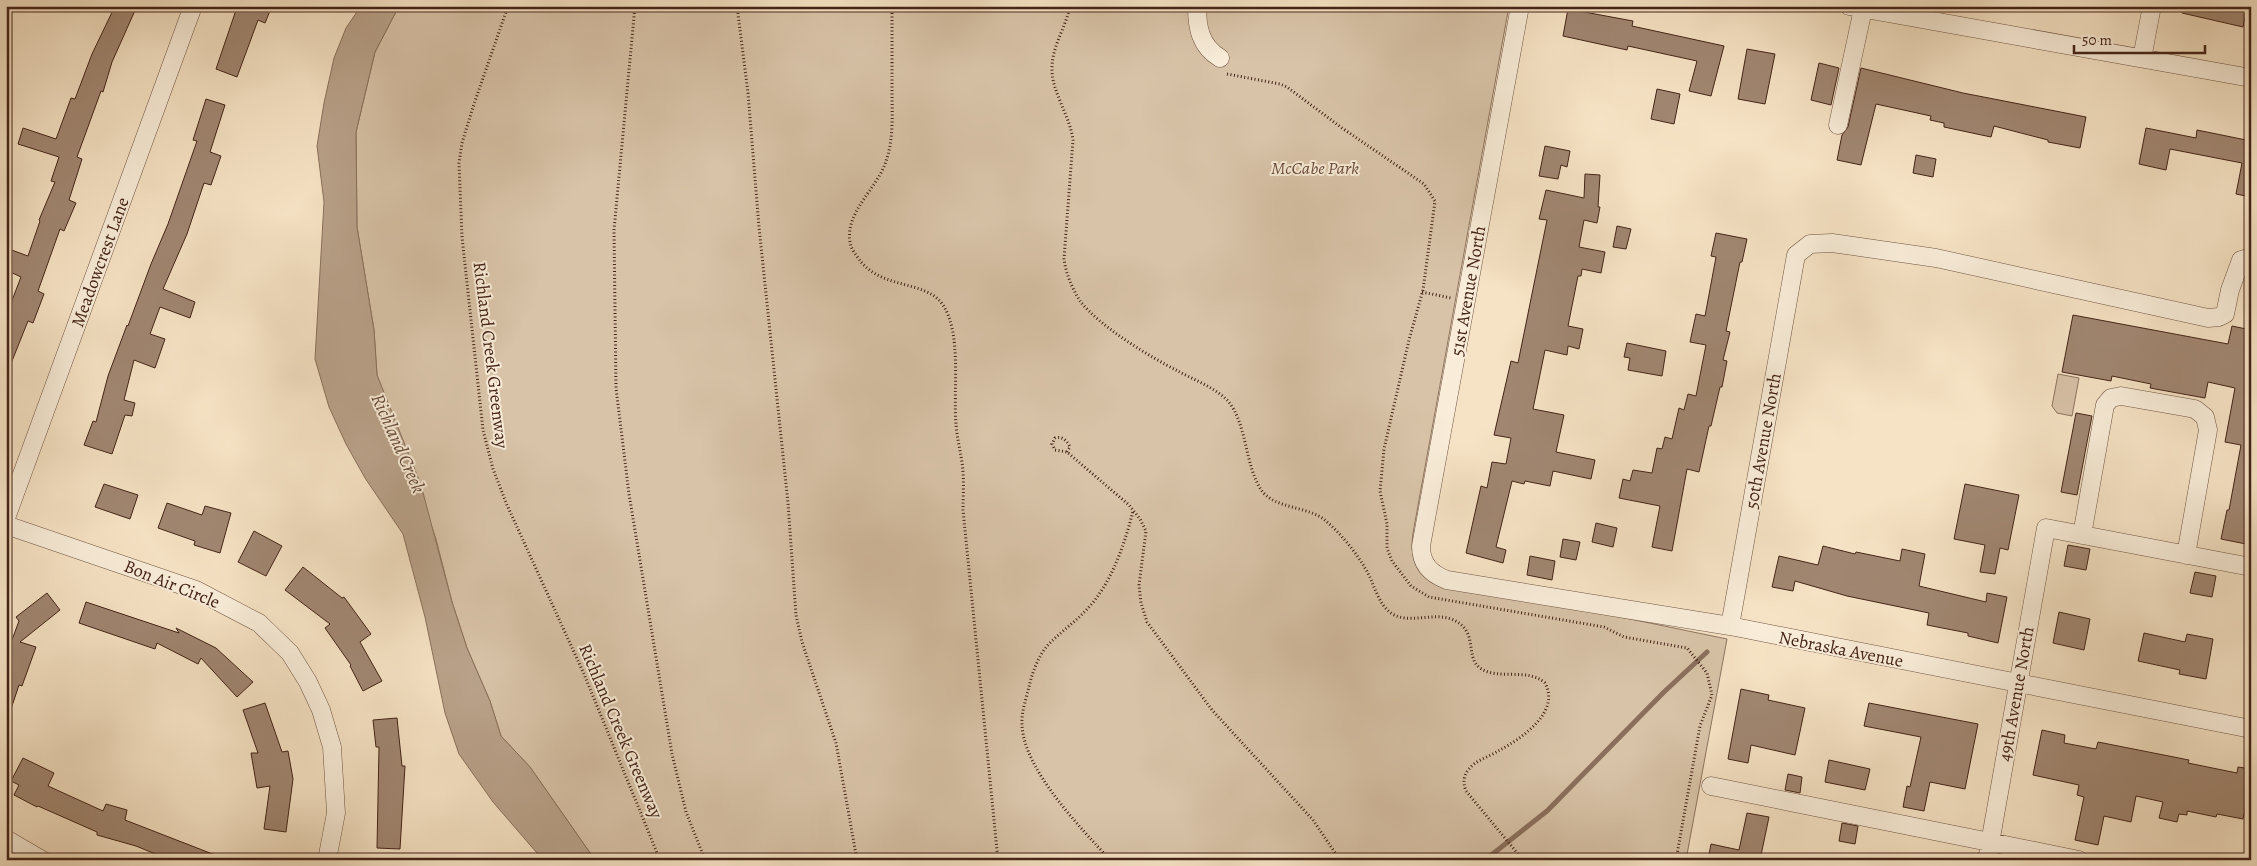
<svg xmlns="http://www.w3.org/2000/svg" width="2257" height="866" font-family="Alegreya,serif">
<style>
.green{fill:#d8c3a8;stroke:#8e7460}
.water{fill:#b9a28a;stroke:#8a705c}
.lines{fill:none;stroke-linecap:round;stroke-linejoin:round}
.stream{stroke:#8a705c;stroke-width:5}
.building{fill:#a18772;stroke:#442418}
.minor-casing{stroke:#705443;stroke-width:19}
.path{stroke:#442418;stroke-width:3;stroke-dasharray:1 2.5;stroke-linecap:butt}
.minor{stroke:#f9edd9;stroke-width:18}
.labels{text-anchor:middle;stroke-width:4;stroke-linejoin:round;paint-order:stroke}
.park-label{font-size:18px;font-style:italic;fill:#694c3c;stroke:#f9edd9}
.street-label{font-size:18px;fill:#442418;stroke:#f9edd9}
.water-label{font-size:19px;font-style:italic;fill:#674a3a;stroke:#f9edd9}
</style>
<rect width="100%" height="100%" fill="#f6e3c5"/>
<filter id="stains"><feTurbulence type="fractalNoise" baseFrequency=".004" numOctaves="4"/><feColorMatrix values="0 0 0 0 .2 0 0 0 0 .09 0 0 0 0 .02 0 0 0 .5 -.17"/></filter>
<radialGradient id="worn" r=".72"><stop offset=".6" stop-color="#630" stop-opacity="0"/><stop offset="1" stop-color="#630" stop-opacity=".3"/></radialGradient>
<path class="green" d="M399 6H1509L1413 533C1410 556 1414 575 1437 585L1606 614 1727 639 1686 860H595L530 767 501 736 490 701 467 648 452 602 436 539 377 375 374 330 357 227 356 132 375 52Z
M2058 374 2079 378 2072 416 2057 413 2052 406Z
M2000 849 2054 860H1998Z"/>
<path class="water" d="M361 6H399L375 52 356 132 357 227 374 330 377 375 421 485 452 602 467 648 490 701 501 736 530 767 595 860H543L493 802 459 754 445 713 425 617 403 534 365 478 346 444 329 407 315 359 324 202 317 146 324 103 334 58 346 28Z"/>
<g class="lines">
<path class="stream" d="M1485 860 1547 811 1664 692 1707 652"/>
</g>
<path class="building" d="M115 6H137L112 62 103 92 101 91 77 157 82 159 69 200 76 203 64 231 60 229 38 291 44 294 33 323 28 321 6 376V316L21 277 6 270V248L28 256 40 221 39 220 55 182 51 181 59 157 18 144 23 128 56 139 71 98 75 99 92 54Z
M228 6H272L265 23 258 20 237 77 216 69 236 10Z
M2183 6H2247L2243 27 2182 13Z
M1568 9 1633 21 1632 26 1724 46 1711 96 1689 91 1697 61 1628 46 1627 50 1563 36Z
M1747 49 1775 54 1765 104 1738 99Z
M1819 63 1839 68 1831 105 1811 100Z
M1861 68 1963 93 2086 117 2080 148 2048 142V140L1994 126 1991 137 1944 127V123L1930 120 1931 116 1876 104 1861 165 1837 160 1842 135 1848 127Z
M1657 89 1680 94 1674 124 1651 119Z
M206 99 225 105 210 152 221 156 211 185 204 183 187 234 163 289 195 302 190 318 160 307 150 334 165 339 155 368 134 360 124 400 135 403 132 416 125 415 112 454 84 445 93 421 96 422 108 376 127 325 128 326 151 264 168 224 197 141 193 140Z
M2146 128 2196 138 2197 130 2251 141V197L2236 194 2242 163 2170 149 2166 170 2139 164Z
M1545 146 1570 151 1567 167 1561 165 1558 179 1539 176Z
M1916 155 1936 159 1933 177 1913 173Z
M1585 174 1600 175 1598 207H1600L1597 223 1584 220 1579 247 1605 252 1601 273 1582 269 1581 276H1578L1568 326 1583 329 1579 349 1568 346 1567 355 1545 350 1533 409 1564 415 1556 452 1595 460 1591 479 1553 471 1550 486 1525 481 1524 484 1512 481 1496 547 1506 550 1503 563 1466 553 1481 486 1487 488 1492 462 1506 464 1511 438 1494 435 1511 361 1518 363 1547 220 1539 219 1546 190 1584 198Z
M1617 226 1631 229 1626 249 1613 247Z
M1716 233 1747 239 1742 262H1740L1726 331 1730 332 1723 360 1727 361 1722 387H1720L1711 426H1709L1699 472 1687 469 1672 551 1652 547 1660 506 1619 498 1623 479 1630 481 1633 470 1652 473 1657 448 1662 449 1665 437 1672 439 1679 408 1684 410 1688 394 1696 396 1706 345 1690 342 1696 314 1705 316 1716 257 1711 256Z
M2073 315 2228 344 2232 326 2251 330V545L2221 539 2227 510H2229L2241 445 2225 442 2235 388 2208 382 2205 398 2150 388 2151 384 2112 376 2111 381 2062 372Z
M1627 343 1666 351 1662 376 1628 370 1630 358 1624 357Z
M2076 413 2092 416 2077 495 2061 492Z
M104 484 138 495 130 519 95 507Z
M1965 484 2019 495 2008 550 2000 548 1995 574 1980 572 1985 545 1954 539Z
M167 503 202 515 205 506 231 513 220 553 194 545 195 541 158 528Z
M1596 523 1617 528 1613 547 1592 542Z
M254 531 282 546 266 576 238 562Z
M1563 539 1580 542 1576 560 1560 557Z
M2068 545 2090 549 2086 570 2064 566Z
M1823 546 1855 554 1856 552 1900 561 1902 549 1925 554 1919 586 1986 602 1987 593 2007 597 1998 643 1968 636V633L1927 625 1929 613 1847 596 1795 581 1793 591 1772 587 1779 556 1818 565Z
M1530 556 1555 561 1552 580 1527 575Z
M303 567 342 598 344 597 371 634 360 642 382 681 363 691 350 666 351 665 325 628 330 624 285 590Z
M2195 572 2216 576 2212 597 2190 593Z
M47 593 60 610 20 642 36 647 22 686 19 685 9 715 6 714V656L19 621 16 617Z
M86 602 179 633 176 628 216 648 253 682 237 697 201 658 198 664 157 643 155 649 79 623Z
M2059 612 2090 619 2084 650 2053 643Z
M2144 633 2185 642 2187 634 2213 639 2206 679 2179 674 2180 670 2138 661Z
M1741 689 1769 695 1768 700 1805 708 1795 755 1751 745 1748 763 1728 759Z
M265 703 282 752 288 751 293 779 286 832 264 829 270 786 257 788 251 753H258L243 710Z
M1869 703 1978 724 1965 789 1930 782 1924 811 1903 807 1907 786 1910 787 1921 737 1864 726Z
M397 718 402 766H405L400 849 377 848 379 747H376L373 720Z
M2042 730 2065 735 2064 743 2096 749 2098 742 2189 760 2188 763 2237 773 2238 767 2251 769V815L2244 814 2243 819 2217 814 2216 817 2187 811V815L2179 814 2177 822 2159 818 2163 802 2136 796 2131 822 2104 816 2098 845 2075 840 2084 797 2077 795 2079 785 2033 775Z
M23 758 54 773 48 786 103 811 106 804 127 810 125 820 228 860H170L136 846 97 835V832L38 806 37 807 14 795 19 785 11 781Z
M1829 760 1870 769 1865 790 1825 782Z
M1788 774 1802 777 1800 793 1785 790Z
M1747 813 1769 817 1760 860H1708L1711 844 1739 850Z
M1842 823 1858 826 1855 844 1839 841Z"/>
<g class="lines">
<g class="minor-casing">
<path id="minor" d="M1197 6C1197 27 1200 46 1220 58
M1520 6 1421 546C1421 564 1431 574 1447 580L1730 626 2251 729
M1849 6 2251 78
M2142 58 2152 6
M1838 125 1863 9
M6 518 193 6
M6 525 196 590 259 623 290 653 308 682 321 710 332 747 336 813 327 860
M2082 535 2105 405 2111 398 2121 396 2195 409 2205 417 2208 430 2186 555
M1730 626 1796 255 1810 244 1832 243 1936 258 2208 318 2219 317 2225 314 2230 290 2241 260 2251 257
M1711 786 2079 860
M6 839 42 860
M1987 860 2046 528 2251 567"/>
</g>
<path class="path" d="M508 6 473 107 462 143 459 163 462 237 483 430 493 469 507 505 584 674 660 860
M635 6 614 230 616 388 629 494 672 754 686 812 705 860
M737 6 748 93 759 227 788 503 796 615 802 642 836 743 857 860
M892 6C892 34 892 62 892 89 892 114 894 141 885 164 876 189 845 213 850 242 851 250 857 256 861 262 885 290 926 280 943 305 962 334 953 390 956 424 957 440 962 456 963 472 964 485 963 498 963 510L998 860
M1070 6C1066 27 1051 48 1052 70 1052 92 1070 116 1073 140L1064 259C1066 274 1072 288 1080 301 1099 326 1150 357 1178 371 1194 380 1214 387 1227 400 1247 421 1245 468 1262 491 1275 509 1309 506 1326 521 1341 534 1355 551 1365 568 1374 582 1377 603 1391 613 1408 625 1432 612 1451 619 1480 630 1464 656 1480 668 1499 681 1527 667 1545 683 1561 712 1521 739 1498 751 1489 757 1476 760 1469 769 1463 776 1463 783 1466 791L1523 860
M1227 74 1280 84 1287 87 1342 128 1424 184 1435 201 1423 290 1409 340 1384 449 1380 491 1387 524V548L1392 561 1411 586 1429 597 1604 627 1624 637 1687 648 1707 673 1712 695 1700 726 1676 860
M1422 292 1451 298
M1067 452 1070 447C1067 441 1063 436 1055 438L1052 444 1055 450 1067 452 1129 505 1140 519 1146 531 1139 585 1141 603 1147 622 1212 710 1313 820 1340 860
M1110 860C1080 827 1024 770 1022 725 1021 713 1026 699 1029 687 1032 673 1038 657 1047 646 1060 632 1077 621 1089 607 1112 582 1125 543 1133 511"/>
<use href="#minor" class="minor"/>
</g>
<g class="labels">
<g class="park-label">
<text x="1315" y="174">McCabe Park</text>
</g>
<g class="street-label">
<text transform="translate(100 262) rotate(-70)" y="6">Meadowcrest Lane</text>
<text transform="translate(1468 291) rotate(-80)" y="6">51st Avenue North</text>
<text transform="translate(491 355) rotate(83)" y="6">Richland Creek Greenway</text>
<text transform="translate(1763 441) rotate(-80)" y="6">50th Avenue North</text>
<text transform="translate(172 584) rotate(22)" y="6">Bon Air Circle</text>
<text transform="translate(1841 649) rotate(11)" y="6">Nebraska Avenue</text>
<text transform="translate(2016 694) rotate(-80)" y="6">49th Avenue North</text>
<text transform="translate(621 731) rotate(67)" y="6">Richland Creek Greenway</text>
</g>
<g class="water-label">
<text transform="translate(399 443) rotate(66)" y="7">Richland Creek</text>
</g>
</g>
<rect width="2257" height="866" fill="none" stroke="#f6e3c5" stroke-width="25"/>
<rect x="8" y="8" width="2242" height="851" fill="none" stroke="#442418" stroke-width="2.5"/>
<rect x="12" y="12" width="2232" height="841" fill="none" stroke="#442418"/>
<path d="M2074 45v8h131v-8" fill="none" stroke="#442418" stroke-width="2.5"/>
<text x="2082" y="45" font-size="15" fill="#442418" stroke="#f9edd9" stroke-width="4" paint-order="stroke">50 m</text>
<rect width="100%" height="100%" filter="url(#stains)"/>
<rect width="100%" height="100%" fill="url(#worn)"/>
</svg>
